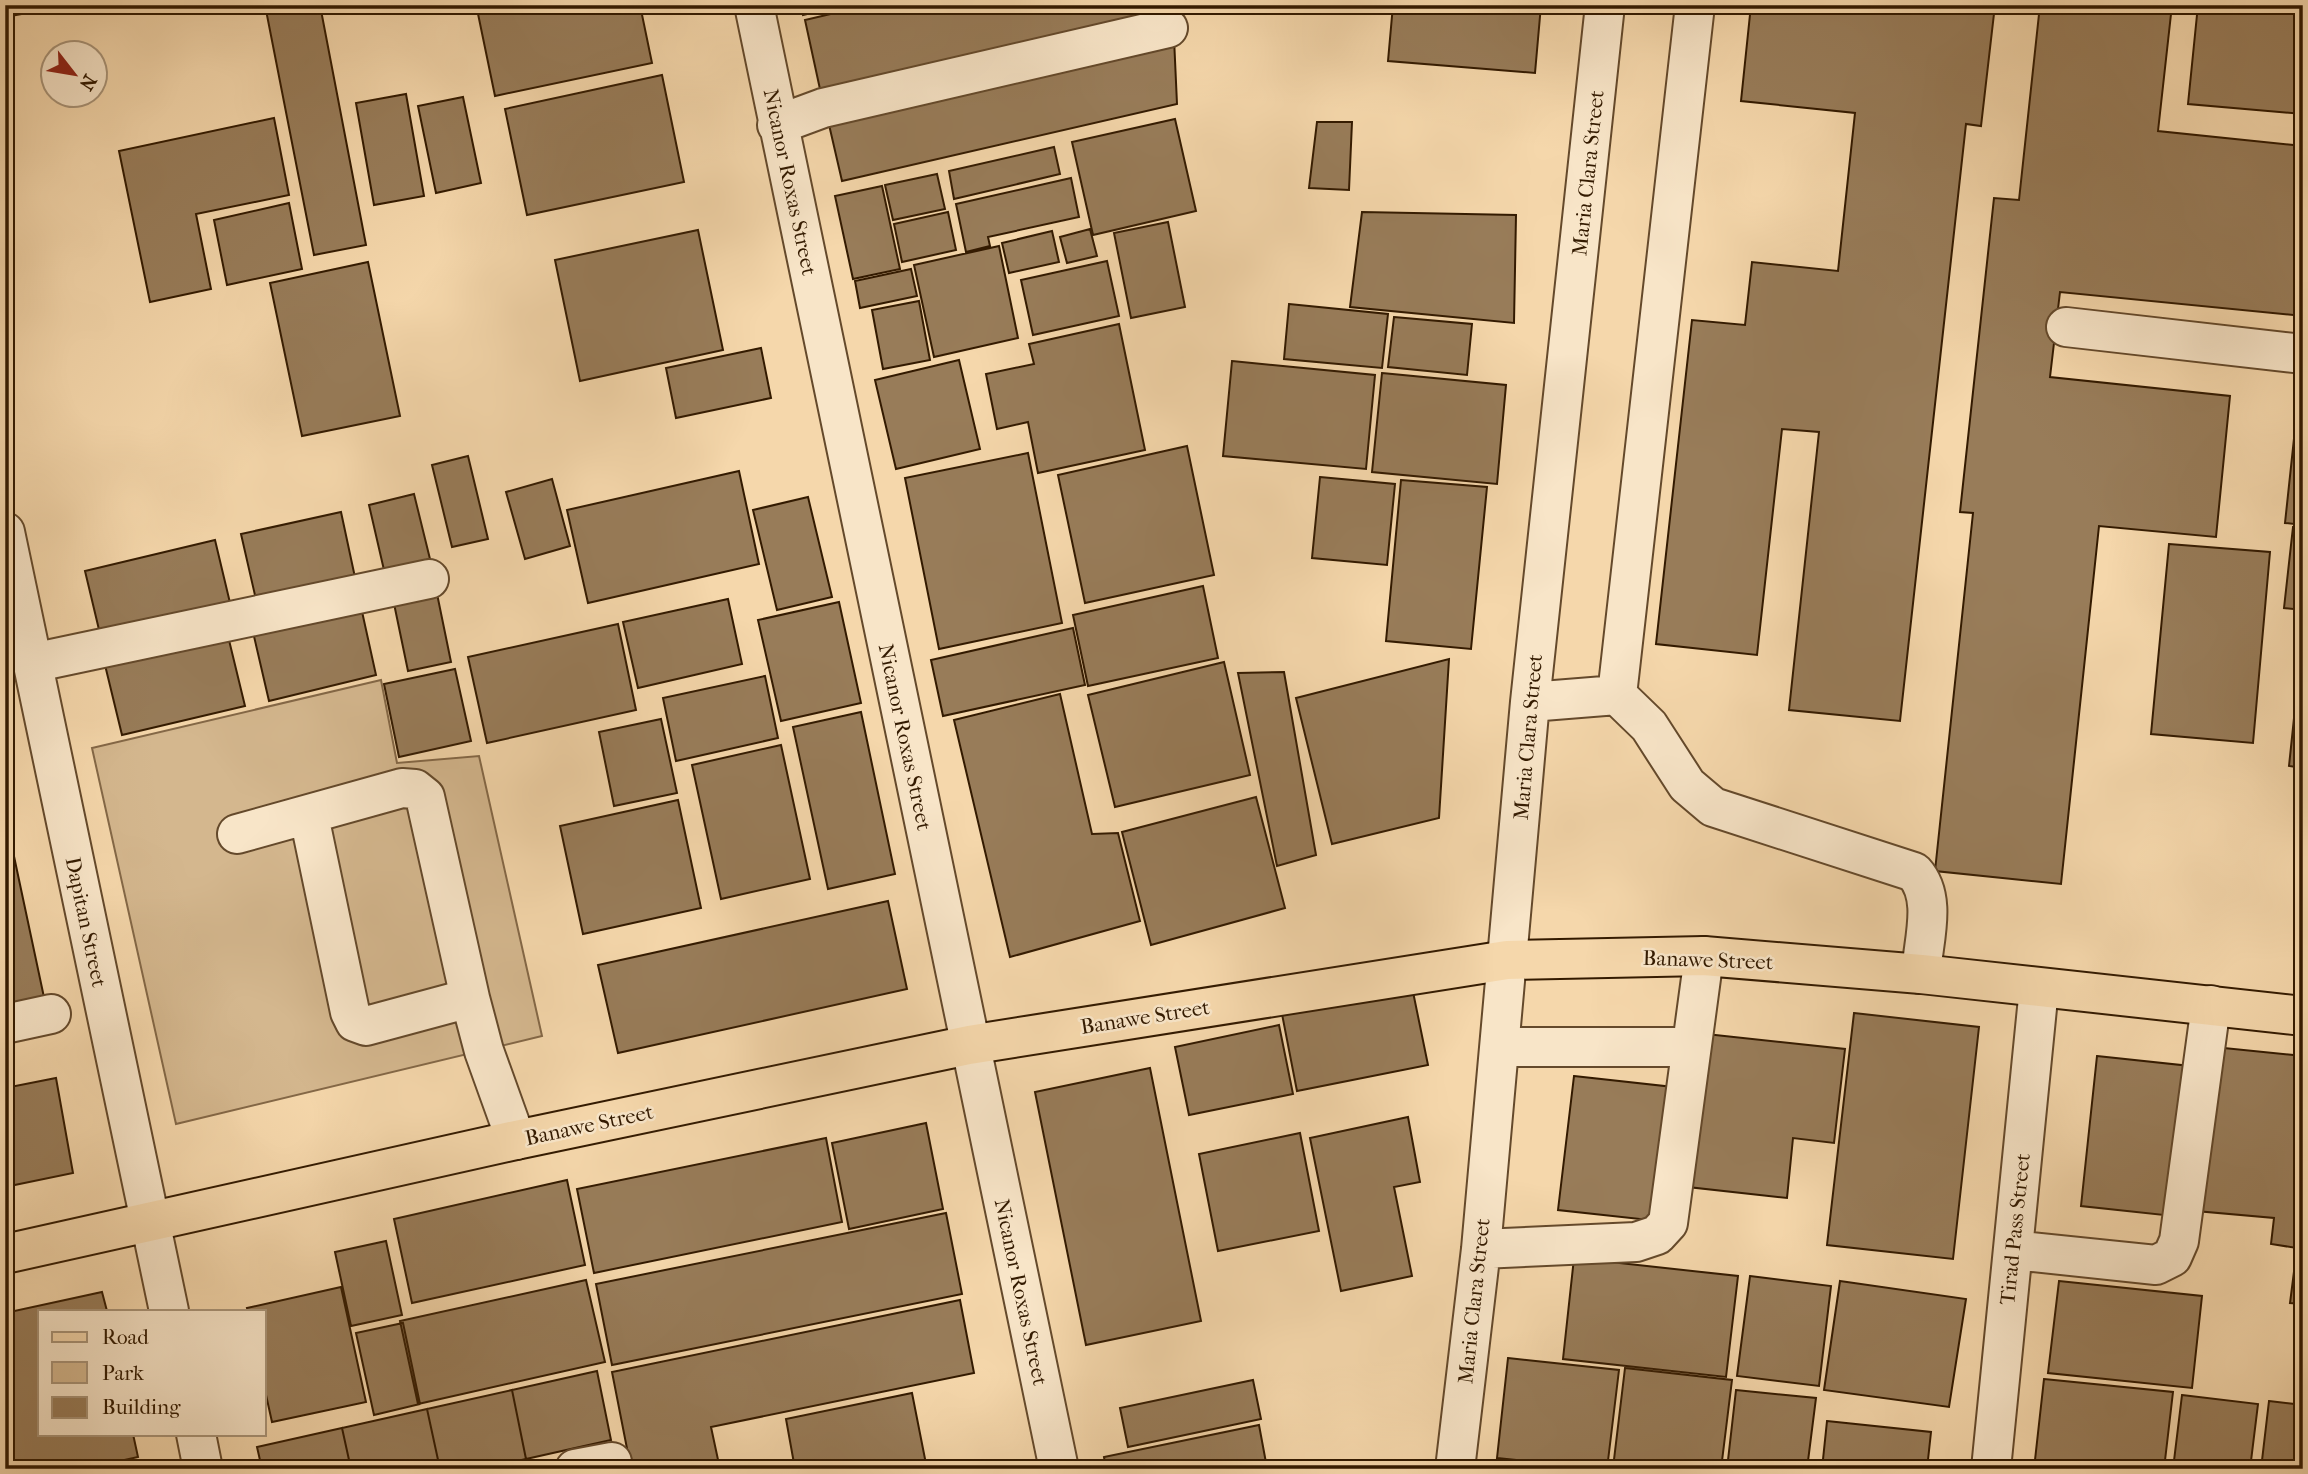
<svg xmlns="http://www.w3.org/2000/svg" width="2308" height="1474" font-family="'IM FELL French Canon',serif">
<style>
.green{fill:#d4b78e;stroke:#846847;stroke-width:2}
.building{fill:#987c59;stroke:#331a00;stroke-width:2}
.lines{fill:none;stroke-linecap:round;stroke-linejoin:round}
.minor-casing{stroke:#64492b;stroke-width:42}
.major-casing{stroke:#331a00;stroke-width:42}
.minor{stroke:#f8e5c8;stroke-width:38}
.major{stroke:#f5d7ab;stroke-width:38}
.labels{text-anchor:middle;stroke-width:5;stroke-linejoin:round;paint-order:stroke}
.street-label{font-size:21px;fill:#331a00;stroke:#f8e5c8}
</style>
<rect width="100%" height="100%" fill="#f5d7ab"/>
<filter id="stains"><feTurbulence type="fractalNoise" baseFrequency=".00286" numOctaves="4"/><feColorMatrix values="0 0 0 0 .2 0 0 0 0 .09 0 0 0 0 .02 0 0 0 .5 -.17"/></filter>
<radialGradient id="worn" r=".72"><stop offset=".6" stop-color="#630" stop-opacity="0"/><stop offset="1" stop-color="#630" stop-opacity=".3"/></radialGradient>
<path class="green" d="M381 680 397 763 479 756 542 1036 176 1124 92 748Z"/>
<path class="building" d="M5 5H20L22 14 5 17Z
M265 5H320L366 245 314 255Z
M494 5H640L652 63 495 96 477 9Z
M801 5H845L803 15Z
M869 5H1171V15L823 103 805 20Z
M1393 5H1541L1535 73 1388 61Z
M1751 5H1995L1981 126 1966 124 1900 721 1789 710 1819 432 1782 429 1757 655 1656 644 1692 320 1745 325 1752 262 1838 271 1855 113 1741 101Z
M2040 5H2172L2158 131 2303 146V316L2060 292 2050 377 2230 396 2216 537 2099 526 2061 884 1935 871 1973 513 1960 512 1994 198 2019 200Z
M2198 5 2303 12V114L2188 104Z
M1174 38 1177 104 842 181 827 116Z
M662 75 684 182 527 215 505 109Z
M406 94 424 196 374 205 356 103Z
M463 97 481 183 436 193 418 106Z
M274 118 289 195 196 214 211 289 150 302 119 151Z
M1175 119 1196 211 1093 235 1072 142Z
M1317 122H1352L1349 190 1309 188Z
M1054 147 1060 174 954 199 949 171Z
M937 174 945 209 893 220 885 185Z
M1071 178 1079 217 988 237 990 246 966 252 956 204Z
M882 186 900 269 853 279 835 196Z
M289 203 302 269 227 285 214 220Z
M948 212 956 250 902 262 894 224Z
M1362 212 1516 215 1514 323 1350 307Z
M1168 222 1185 307 1131 318 1114 233Z
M1090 229 1097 256 1067 263 1060 237Z
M698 230 723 350 580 381 555 260Z
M1052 231 1059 262 1009 273 1002 243Z
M999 246 1018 338 934 357 914 265Z
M1107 261 1119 316 1033 335 1021 280Z
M368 262 400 416 302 436 270 283Z
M911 269 917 296 860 308 855 281Z
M919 301 930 360 883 369 872 310Z
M1289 304 1388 314 1382 368 1284 359Z
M1394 317 1472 324 1467 375 1388 367Z
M1119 324 1145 450 1038 473 1028 422 997 429 986 374 1034 364 1029 344Z
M761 348 771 398 676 418 666 368Z
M959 360 980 449 896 469 875 380Z
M1232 361 1375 375 1366 469 1223 456Z
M1382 373 1506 385 1497 484 1372 472Z
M2298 401H2303V525L2285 523Z
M1187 446 1214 575 1085 603 1058 475Z
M1028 453 1062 623 939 649 905 478Z
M468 456 488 539 452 547 432 465Z
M739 471 759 564 588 603 567 510Z
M1320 477 1395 484 1387 565 1312 558Z
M552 479 570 546 525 559 506 492Z
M1401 480 1487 487 1471 649 1386 641Z
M414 494 430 559 384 570 369 505Z
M808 497 832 597 777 610 753 510Z
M341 512 356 582 257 604 241 534Z
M2293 527 2303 528V610L2284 608Z
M215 540 231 607 101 638 85 571Z
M2169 544 2270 552 2253 743 2151 734Z
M435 584 451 662 408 671 392 594Z
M1203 586 1218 658 1088 686 1073 615Z
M728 599 742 664 638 688 623 622Z
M839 602 861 703 781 721 758 620Z
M361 607 376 675 269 701 253 632Z
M618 624 636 710 487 743 468 657Z
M1073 628 1085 685 943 716 931 660Z
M2303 632V768L2289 766Z
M228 636 245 706 122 735 105 665Z
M1449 659 1439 818 1332 844 1296 698Z
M1224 662 1250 775 1115 807 1088 695Z
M455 669 471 741 399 757 384 684Z
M1284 672 1316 855 1277 866 1238 673Z
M765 676 778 738 676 761 663 698Z
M1060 694 1092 834 1118 833 1140 921 1010 957 954 720Z
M861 712 895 874 828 889 793 727Z
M661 719 677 793 614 806 599 732Z
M781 745 810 879 721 899 692 765Z
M1256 797 1285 908 1151 945 1122 832Z
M678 800 701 908 583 934 560 826Z
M5 814 45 1002 5 1010Z
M888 901 907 989 618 1053 598 965Z
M1412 987 1428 1065 1297 1091 1282 1014Z
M1854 1013 1979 1027 1953 1259 1827 1245Z
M1279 1025 1293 1094 1189 1115 1175 1047Z
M1706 1034 1845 1049 1834 1143 1793 1138 1787 1198 1688 1187Z
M2214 1047 2303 1056V1304L2290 1303 2297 1248 2271 1244 2274 1218 2196 1211Z
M2097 1056 2190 1066 2173 1216 2081 1206Z
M1150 1068 1201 1321 1086 1345 1035 1092Z
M1574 1076 1673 1087 1658 1221 1558 1210Z
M56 1078 73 1173 5 1187V1088Z
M1408 1117 1420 1182 1394 1187 1412 1276 1341 1291 1310 1138Z
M926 1123 943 1209 849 1229 832 1143Z
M1300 1133 1319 1231 1218 1251 1199 1154Z
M826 1138 842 1222 594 1273 577 1189Z
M567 1180 585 1265 412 1303 394 1219Z
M946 1213 962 1294 612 1365 596 1284Z
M386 1241 402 1315 351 1326 335 1252Z
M1574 1258 1738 1276 1726 1377 1563 1359Z
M1750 1276 1831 1286 1819 1386 1737 1376Z
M586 1280 605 1362 418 1404 400 1321Z
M1840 1281 1966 1299 1949 1407 1824 1390Z
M2059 1281 2202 1296 2192 1388 2048 1373Z
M341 1287 366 1402 272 1422 264 1386V1311H248L247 1308Z
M102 1292 107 1311H40V1434H133L138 1457 84 1469H5V1313Z
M960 1300 974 1373 711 1427 720 1469H631L612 1372Z
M403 1323 420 1404 374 1415 356 1333Z
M1508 1358 1619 1370 1607 1469 1497 1458Z
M1625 1368 1732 1380 1721 1469 1613 1468Z
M597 1371 611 1440 526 1459 512 1390Z
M2044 1379 2173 1392 2164 1469H2034Z
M1253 1380 1261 1419 1128 1447 1120 1408Z
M512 1390 526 1459 482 1469H440L427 1409Z
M1736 1390 1816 1398 1807 1469H1727Z
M912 1393 927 1469H795L786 1419Z
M2182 1395 2258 1404 2250 1469H2173Z
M2269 1401 2303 1405V1469H2261Z
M427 1409 440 1469H351L342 1428Z
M1827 1421 1931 1432 1927 1469H1822Z
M1259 1425 1267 1468 1106 1469 1104 1457Z
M342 1428 351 1469H262L257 1447Z
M1382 1461 1384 1469H1344Z
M1511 1465 1546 1469H1510Z"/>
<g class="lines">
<g class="minor-casing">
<path id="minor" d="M754 5 1059 1469
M777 125 823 108 1168 28
M2066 327 2303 354
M5 532 169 1311
M32 663 429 579
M1617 695 1695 5
M1530 702 1617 695 1649 726 1687 785 1713 807 1914 872C1938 898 1923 941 1921 974
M237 834 402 788 415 789 425 797 470 998 366 1026 355 1022 350 1012 309 816
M470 998 484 1051 516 1140
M5 1024 51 1014
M1500 1047H1691
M1481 1249 1636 1242 1657 1235 1668 1223 1704 956
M2013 1250 2156 1265 2172 1257 2179 1241 2211 1005
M196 1434 203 1469
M575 1469 612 1462
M1455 1469 1481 1249 1530 702 1605 5
M1991 1469 2039 988"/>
</g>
<g class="major-casing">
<path id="major" d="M5 1254 516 1140 969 1045 1507 960 1704 956 1921 974 2303 1016"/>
</g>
<use href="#minor" class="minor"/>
<use href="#major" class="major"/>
</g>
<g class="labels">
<g class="street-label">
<text transform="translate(1588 173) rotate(-84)" y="7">Maria Clara Street</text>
<text transform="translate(790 182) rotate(78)" y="7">Nicanor Roxas Street</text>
<text transform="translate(905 737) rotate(78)" y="7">Nicanor Roxas Street</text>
<text transform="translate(1528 737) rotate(-85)" y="7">Maria Clara Street</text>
<text transform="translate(86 922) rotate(78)" y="7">Dapitan Street</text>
<text transform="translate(1708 960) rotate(2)" y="7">Banawe Street</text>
<text transform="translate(1145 1017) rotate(-9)" y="7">Banawe Street</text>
<text transform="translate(589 1125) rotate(-12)" y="7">Banawe Street</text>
<text transform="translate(2015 1229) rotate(-84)" y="7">Tirad Pass Street</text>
<text transform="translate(1021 1292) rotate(78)" y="7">Nicanor Roxas Street</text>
<text transform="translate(1474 1301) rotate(-84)" y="7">Maria Clara Street</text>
</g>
</g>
<rect width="2308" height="1474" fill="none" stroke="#f5d7ab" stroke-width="28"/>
<rect x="7" y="7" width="2294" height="1460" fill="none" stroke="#331a00" stroke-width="3.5"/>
<rect x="14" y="14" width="2280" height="1446" fill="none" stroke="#331a00" stroke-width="2"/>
<rect x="38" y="1310" width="228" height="126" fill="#f8e5c8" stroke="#a99478" stroke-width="2"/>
<rect x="52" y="1332" width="35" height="10" fill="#f5d7ab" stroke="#a99478" stroke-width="2"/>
<text x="102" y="1344" font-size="21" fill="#331a00">Road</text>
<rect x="52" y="1362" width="35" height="21" fill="#d4b78e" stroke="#a99478" stroke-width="2"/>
<text x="102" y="1380" font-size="21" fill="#331a00">Park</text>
<rect x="52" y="1397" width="35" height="21" fill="#987c59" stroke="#a99478" stroke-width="2"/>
<text x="102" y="1414" font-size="21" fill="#331a00">Building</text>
<g transform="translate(74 74) rotate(121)"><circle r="33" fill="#f8e5c8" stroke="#a99478" stroke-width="2"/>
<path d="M0-5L12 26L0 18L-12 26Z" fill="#8f2418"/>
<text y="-10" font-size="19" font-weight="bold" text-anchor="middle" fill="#331a00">N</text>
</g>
<rect width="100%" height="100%" filter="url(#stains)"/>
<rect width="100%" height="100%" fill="url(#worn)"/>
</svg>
